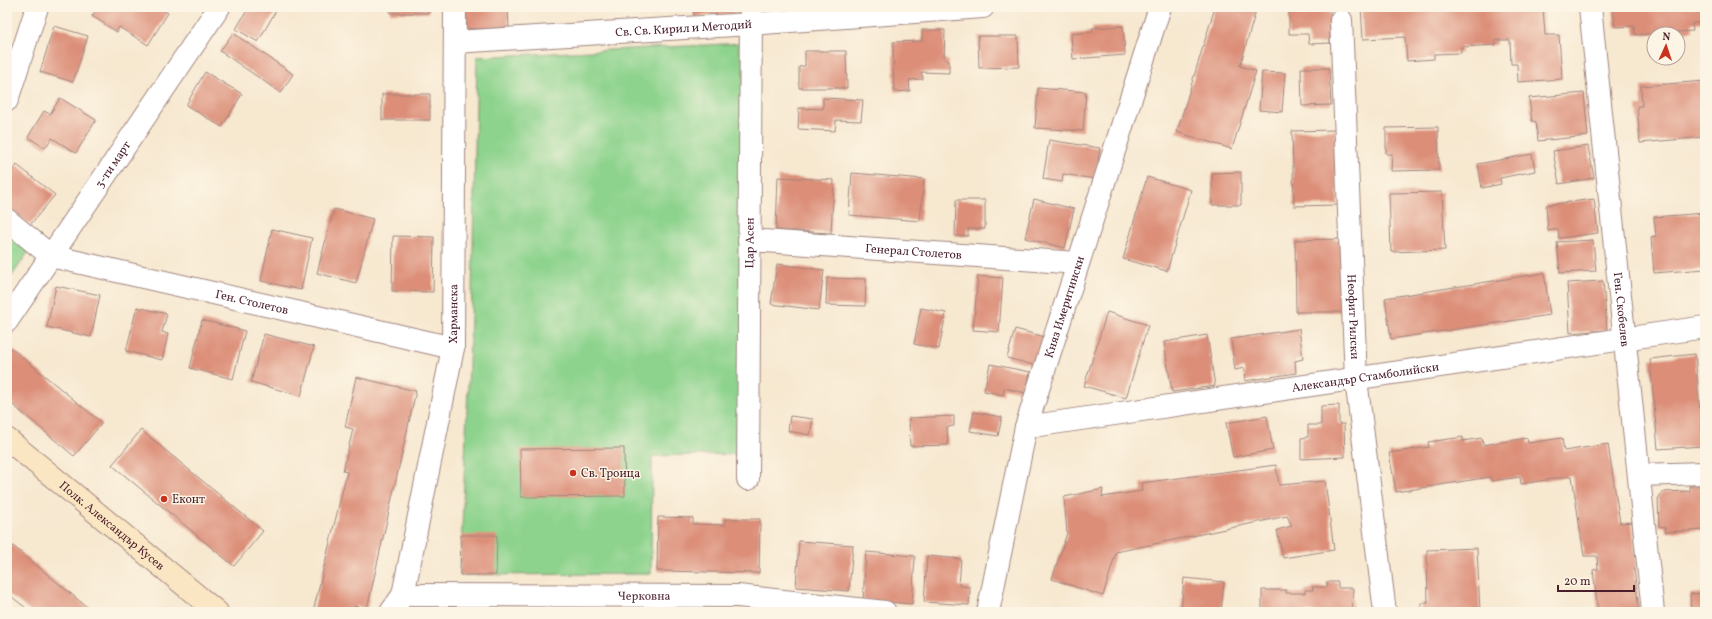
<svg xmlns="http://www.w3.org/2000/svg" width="1712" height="619" font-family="Vollkorn,serif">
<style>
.green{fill:#8dd38d;stroke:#6c795c}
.building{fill:#dc8e78}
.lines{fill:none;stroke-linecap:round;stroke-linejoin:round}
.street-casing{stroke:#a0847e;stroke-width:24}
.secondary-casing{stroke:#a0847e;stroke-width:24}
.street{stroke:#fff;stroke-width:22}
.secondary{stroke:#fbe6c3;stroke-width:22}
.poi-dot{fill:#c8321e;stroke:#fcf5e5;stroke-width:1.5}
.labels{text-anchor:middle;stroke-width:3;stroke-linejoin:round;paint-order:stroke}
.street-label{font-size:12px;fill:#4a1f2b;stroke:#fcf5e5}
.poi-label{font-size:12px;fill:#4a1f2b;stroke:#fcf5e5;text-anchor:start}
</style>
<rect width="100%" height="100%" fill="#fcf5e5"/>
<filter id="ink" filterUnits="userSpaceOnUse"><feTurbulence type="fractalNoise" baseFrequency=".025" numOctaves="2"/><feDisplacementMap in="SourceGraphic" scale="8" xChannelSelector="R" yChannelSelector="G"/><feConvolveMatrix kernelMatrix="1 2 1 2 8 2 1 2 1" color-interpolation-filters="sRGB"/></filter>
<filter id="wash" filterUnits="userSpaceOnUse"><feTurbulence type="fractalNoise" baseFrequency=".012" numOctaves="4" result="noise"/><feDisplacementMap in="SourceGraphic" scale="16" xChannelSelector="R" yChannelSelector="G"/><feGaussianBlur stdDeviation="0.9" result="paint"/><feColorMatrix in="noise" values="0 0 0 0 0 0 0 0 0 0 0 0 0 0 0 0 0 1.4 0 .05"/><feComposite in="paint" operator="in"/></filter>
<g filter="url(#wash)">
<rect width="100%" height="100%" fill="#f7e8d0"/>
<path class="green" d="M744 43V454L652 456 651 574 460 575 472 294 477 57Z
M7 234 29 251 7 283Z"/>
<g id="blocks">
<path class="building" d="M98 7H158L168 13 148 45 119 27 117 32 92 16Z
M249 7H278L258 42 236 29Z
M390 7H429V13H390Z
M464 7H508L509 28 465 29Z
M693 7H740V13L694 17Z
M1215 7H1257L1240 66 1256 71 1232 149 1177 132Z
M1289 7H1330V43L1309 44 1308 34H1289Z
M1361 7H1543L1545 35H1559L1562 79 1518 82 1517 64H1511L1510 40H1496V45L1461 47V53L1434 54V59L1407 61 1405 37 1363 39Z
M1613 7H1705V22L1692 23 1693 31 1635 35 1634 26 1615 27Z
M54 26 88 36 73 82 40 72Z
M1123 26 1125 55 1073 59 1071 34 1093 32 1092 28Z
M922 30H945L944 59 949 61V73L921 72 923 79 909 80 910 91 894 92 893 42 922 41Z
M233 33 293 74 281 93 220 51Z
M978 36H1018L1019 67 979 68Z
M805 51H846L847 88H799V67L805 66Z
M1301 68H1329L1331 105 1302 106Z
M205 72 242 94 222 127 186 105Z
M1262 72 1285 73 1282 112 1259 110Z
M1705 81V137L1640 143 1637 106H1642L1641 86Z
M1038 88 1086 92 1083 131 1035 128Z
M1584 93 1588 136 1538 141 1536 122 1532 121 1529 98Z
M382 94H430V120H382Z
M60 98 96 120 76 153 52 138 45 148 28 137 44 111 50 114Z
M823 98 863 100 861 121 836 120 835 131 798 129 799 108 823 109Z
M1438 127 1439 170 1391 171 1392 154H1386V128Z
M1336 130 1338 205 1294 206 1292 131Z
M1049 140 1100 148 1095 179 1063 174 1062 182 1043 179Z
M1588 146 1594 178 1559 184 1553 151Z
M1532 154 1535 171 1500 178 1501 184 1482 188 1478 164Z
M17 165 55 195 30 225 7 207V177Z
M1241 172V205H1212V173Z
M852 173 924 179 920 221 849 215Z
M778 177 834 180 831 233 776 230Z
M1147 177 1191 190 1167 271 1123 259Z
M1442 192 1445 250 1391 252 1389 193Z
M1034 199 1074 209 1065 248 1025 238Z
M1594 199 1598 233 1559 238 1558 229 1548 231 1546 205Z
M956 200H985V229H968V236H955Z
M334 209 373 219 356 283 317 273Z
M1705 213V269L1654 273 1651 237 1656 236 1654 217Z
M272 229 312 238 301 290 261 281Z
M393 236 434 237 433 292 392 291Z
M1343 239 1344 312H1296L1295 240Z
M1593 240 1596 271 1560 273 1557 242Z
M777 264 824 270 819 310 771 304Z
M1544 273 1550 315 1391 339 1385 298Z
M978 276 1003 278 999 332 973 330Z
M827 278 866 279 865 306 826 305Z
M1603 281 1607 330 1570 333 1567 283Z
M56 286 100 295 91 337 47 327Z
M137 307 167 314 162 332 168 334 162 360 126 351Z
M921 308 946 313 939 349 914 344Z
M1107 312 1148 325 1126 398 1084 386Z
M202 320 245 331 233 379 190 368Z
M1015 329 1045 337 1037 366 1007 358Z
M1299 329 1303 359 1295 361 1296 373 1245 381 1244 368 1235 370 1231 339Z
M264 334 314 347 301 396 251 382Z
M1207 335 1215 386 1172 392 1164 342Z
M11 348 102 423 74 456 7 400V353Z
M1695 354 1703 446 1658 449 1650 359Z
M990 364 1030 372 1026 393 1004 388 1003 395 984 391Z
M356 377 416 391 367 609 355 606 354 612H313L347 472 343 471 353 429 345 427Z
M1339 405V424H1344L1345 457 1301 459V438L1308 437V425H1321V406Z
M974 412 1002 417 998 436 970 431Z
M790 416 813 419 810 435 788 431Z
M954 416V426L947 427 948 445 910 446 909 418Z
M1267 416 1273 450 1233 457 1226 423Z
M141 430 263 531 234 566 112 465Z
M1463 437V441L1482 438 1483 445 1527 438 1528 443 1562 438 1564 451 1608 444 1620 523 1632 522 1637 566 1634 567 1639 611 1598 612 1593 570 1598 569 1597 556H1584L1572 476 1521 484 1520 477 1491 481 1490 477 1396 492 1389 453 1429 447 1428 442Z
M624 448 625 496 521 497 520 449Z
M1276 465 1279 485 1325 481 1334 550 1283 558 1277 530 1292 526 1287 516 1116 552 1103 596 1052 579 1067 533 1064 497 1103 489 1102 497 1142 491 1141 483Z
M1689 486H1705V530L1666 532 1665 527 1659 526 1658 497 1662 492 1690 491Z
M658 517 693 518V524L725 525V519H760L759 573 657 571Z
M461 535H497L496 575H460Z
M7 541 93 612H31L7 593Z
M799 541 853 545 849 591 796 587Z
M1477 548 1480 612H1421V603H1428L1427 550Z
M866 552 915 556 912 604 863 600Z
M927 556 961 559 959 586 970 587 969 605 924 602Z
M1184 578 1224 582 1221 612H1181Z
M1327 582H1338V588H1353L1352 612H1262V590H1286V593H1305V590H1313L1312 587H1327Z
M1705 593V612H1691L1690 594Z"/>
</g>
</g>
<g filter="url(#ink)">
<use href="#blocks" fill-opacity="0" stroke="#a0847e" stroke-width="1"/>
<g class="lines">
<g class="street-casing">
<g id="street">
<path id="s1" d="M1590 7 1653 612"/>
<path id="s2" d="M1341 20 1356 379 1385 612"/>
<path id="s3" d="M455 42 751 24 983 7"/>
<path d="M7 100 37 7"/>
<path id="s4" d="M7 220 51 256 453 348"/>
<path id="s5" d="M749 240 1078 263"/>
<path id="s6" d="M7 321 219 7"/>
<path id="s7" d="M1026 427 1705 327"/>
<path d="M1639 475 1705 473"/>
<path id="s8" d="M748 479 751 7"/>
<path id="s9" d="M403 595 738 596 885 612"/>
<path id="s10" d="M391 612 403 595 453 348 455 7"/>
<path id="s11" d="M988 612 1026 427 1160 7"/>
</g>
</g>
<g class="secondary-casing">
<g id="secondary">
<path id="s12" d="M7 439 217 612"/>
</g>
</g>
<use href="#street" class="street"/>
<use href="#secondary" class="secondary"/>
</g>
</g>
<g class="poi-dot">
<circle cx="573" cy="473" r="4"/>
<circle cx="164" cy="499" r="4"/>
</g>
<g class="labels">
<g class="street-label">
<text dy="4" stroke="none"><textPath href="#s3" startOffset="229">Св. Св. Кирил и Методий</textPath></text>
<text dy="4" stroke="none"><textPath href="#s6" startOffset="189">3-ти март</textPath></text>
<text dy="4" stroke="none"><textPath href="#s8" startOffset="236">Цар Асен</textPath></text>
<text dy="4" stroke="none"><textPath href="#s5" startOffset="165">Генерал Столетов</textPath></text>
<text dy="4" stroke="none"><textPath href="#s4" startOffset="263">Ген. Столетов</textPath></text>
<text dy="4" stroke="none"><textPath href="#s11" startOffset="315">Княз Имеритински</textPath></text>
<text dy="4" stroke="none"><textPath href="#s1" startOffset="304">Ген. Скобелев</textPath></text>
<text dy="4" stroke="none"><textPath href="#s10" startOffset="307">Харманска</textPath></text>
<text dy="4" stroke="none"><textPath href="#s2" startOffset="297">Неофит Рилски</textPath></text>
<text dy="4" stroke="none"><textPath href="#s7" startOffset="343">Александър Стамболийски</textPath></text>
<text dy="4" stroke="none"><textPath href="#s12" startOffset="136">Полк. Александър Кусев</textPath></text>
<text dy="4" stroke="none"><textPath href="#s9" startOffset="241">Черковна</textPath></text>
</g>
<g class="poi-label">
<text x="581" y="477">Св. Троица</text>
<text x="172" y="503">Еконт</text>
</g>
</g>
<rect width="1712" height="619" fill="none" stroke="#fcf5e5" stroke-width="24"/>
<g transform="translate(1666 46) rotate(3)"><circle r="19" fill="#fcf5e5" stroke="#b59f9b"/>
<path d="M0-3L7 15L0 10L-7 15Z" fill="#c8321e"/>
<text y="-6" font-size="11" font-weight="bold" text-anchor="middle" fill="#4a1f2b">N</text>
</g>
<path d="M1558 585v6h76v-6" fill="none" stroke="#4a1f2b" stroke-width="2"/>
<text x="1564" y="585" font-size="12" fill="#4a1f2b" stroke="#fcf5e5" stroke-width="3" paint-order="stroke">20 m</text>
</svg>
